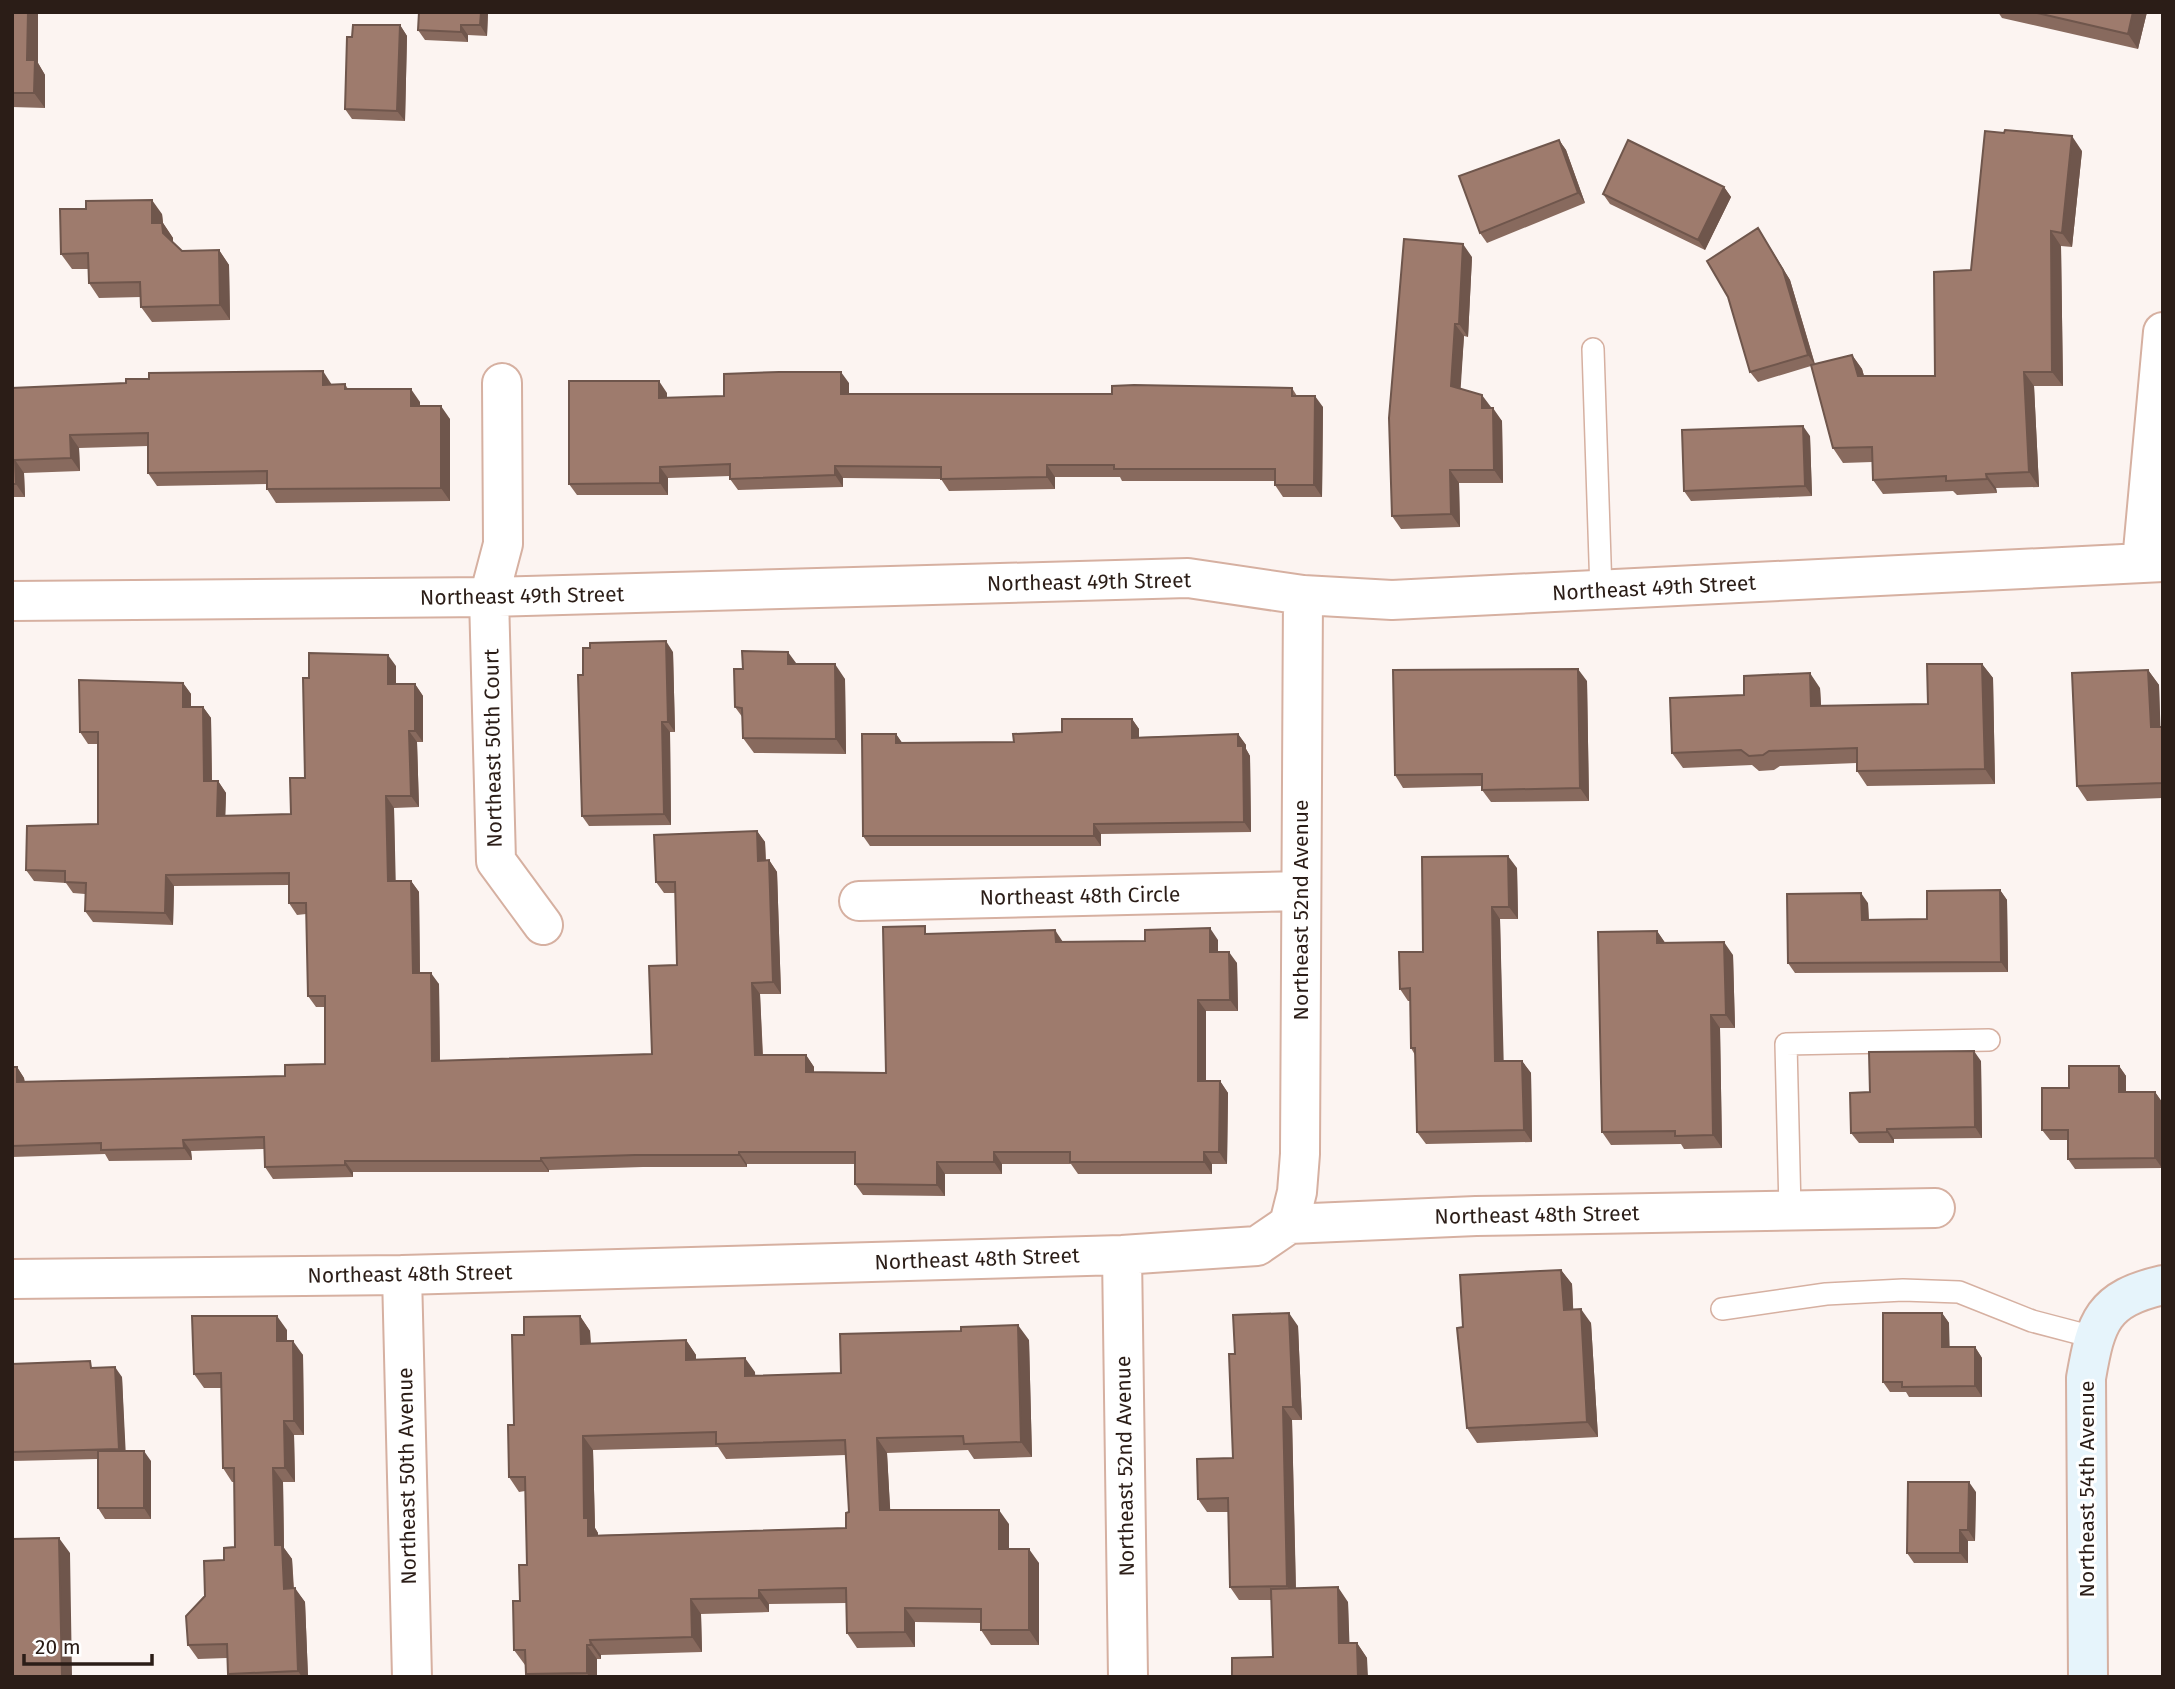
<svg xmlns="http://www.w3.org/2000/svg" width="2175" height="1689" font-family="'Fira Sans',sans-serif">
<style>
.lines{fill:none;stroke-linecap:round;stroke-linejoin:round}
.lane-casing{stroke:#d6b0a1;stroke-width:24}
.street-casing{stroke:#d6b0a1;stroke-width:42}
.secondary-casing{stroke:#d6b0a1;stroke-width:42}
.lane{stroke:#fff;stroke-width:21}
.street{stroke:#fff;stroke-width:38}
.secondary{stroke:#e6f4fb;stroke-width:38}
.wall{fill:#886a5e;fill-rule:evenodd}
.shaded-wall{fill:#6f564c}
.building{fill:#9e7b6d;stroke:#6f564c;stroke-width:2;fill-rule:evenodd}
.labels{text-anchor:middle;stroke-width:6;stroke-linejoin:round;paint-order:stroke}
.street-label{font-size:21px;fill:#2b1d17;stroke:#fff}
</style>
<rect width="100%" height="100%" fill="#fcf4f1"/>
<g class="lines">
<g class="lane-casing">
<path id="lane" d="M1593 349 1601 591
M1790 1210 1786 1044 1989 1040
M1722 1309 1826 1294 1903 1290 1959 1292 2032 1321 2093 1337"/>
</g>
<g class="street-casing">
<path id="street" d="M502 383 503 544 489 597 496 861 543 925
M2142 562 2163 332
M12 601 489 597 1188 578 1303 595 1392 600 2163 562
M859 901 1301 891
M1289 1224 1297 1192 1300 1154 1303 595
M1122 1255 1128 1677
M402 1275 412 1677
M12 1279 402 1275 1122 1255 1257 1246 1289 1224 1476 1216 1935 1208"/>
</g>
<g class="secondary-casing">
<path id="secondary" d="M2088 1677 2086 1378C2096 1321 2102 1299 2163 1285"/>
</g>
<use href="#lane" class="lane"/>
<use href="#street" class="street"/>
<use href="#secondary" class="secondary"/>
</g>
<path class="wall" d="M12 12H38V63L45 75V108L12 107Z
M488 12 487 36 468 35V42L425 40 418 30Z
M1998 12H2147L2138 49 2002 18Z
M400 25 407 36 405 121 352 119 345 109 352 37Z
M1559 140 1566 150 1585 203 1487 243 1480 233Z
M2082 151 2072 247 2061 246 2063 386H2034L2039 487 1996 488 1997 493 1957 495 1953 491 1883 494 1873 480 1872 462 1843 463 1833 448 1811 366 1758 382 1750 372 1758 228 1790 280 1815 364 1852 355 1862 369 1864 376H1935L1971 270Z
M1724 187 1731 197 1705 250 1610 204 1603 194Z
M162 214 163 223 173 238V242L182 251 219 250 229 265 230 320 152 322 141 307V297L99 298 89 283 88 269H72L61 254Z
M1472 257 1468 337 1464 336 1460 388 1491 408 1502 421 1503 483H1459L1460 527 1401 529 1392 516Z
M849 383V394H1112L1292 388 1297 396 1323 407 1322 497H1283L1275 485V481H1122L1120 477H1055V489L949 491 941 479 843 478V487L738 490 730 479V476L668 478V495H577L569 484 667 393V398L724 396Z
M345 384 348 389 420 402V406L450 419V501L276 503 267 489V484L157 486 148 473V446L79 448 80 471 24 473 25 497H12V388Z
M1810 436 1812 496 1691 501 1684 491Z
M673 652 675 732H670L671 825 589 826 582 816Z
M797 664 845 679 846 754 754 753 743 738V718L735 707 743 669Z
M1982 664 1993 678 1995 784 1867 786 1857 771V763L1780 766 1774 770 1759 771 1752 765 1683 768 1672 753 1744 695 1820 688 1821 706 1928 704Z
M396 666V684H415L423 696V742H417L419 807 394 808 395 881H411L419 892 420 973 439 984 440 1061 652 1054 677 965 675 893H664L656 882 757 831 765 842 766 861 769 860 777 872 781 994H760L763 1055H806L814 1067V1072L886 1073 930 934 1063 942 1218 940V952L1237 963 1238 1011H1206V1081H1220L1228 1093 1227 1164H1212V1174H1078L1071 1164H1002V1174H945V1196L863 1195 855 1184V1164H747V1167H643L549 1170V1172H353V1177L273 1179 265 1167 264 1149 191 1151 192 1160 109 1161 105 1154 12 1157V1067H17L24 1078 25 1082 285 1076 325 1064V1007H316L308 996 306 914 297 915 289 903V885L174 886 173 925 93 922 85 911V894L73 893 66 883 34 881 26 870 98 824V744H88L80 732 183 683 191 694V707H203L211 718 212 781H218L226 793 225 816 291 814 305 778 309 678Z
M2148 670 2159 685 2160 727H2163V798L2087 801 2077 786Z
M1587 681 1589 801 1491 802 1482 790V786L1403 788 1395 775Z
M1132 719 1139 729V737L1238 734 1246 745V749L1250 756 1251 832 1101 834V846H870L863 836 896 734 902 743 1014 742Z
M1517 868 1518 919H1500L1503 1061H1522L1531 1073 1532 1142 1426 1144 1417 1132 1415 1055 1411 1048 1410 1001H1408L1400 989 1423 952Z
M2000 890 2007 900 2008 972 1795 973 1788 963 1868 903 1869 920 1927 919Z
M1657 931 1665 943 1733 955 1735 1028H1720L1722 1148 1684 1149 1681 1144 1611 1145 1602 1132Z
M1981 1061 1982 1138 1894 1139V1143H1859L1851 1133 1870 1092Z
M2119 1066 2126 1076V1092H2155L2162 1102V1168L2075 1169 2068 1159V1140H2050L2042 1130 2069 1088Z
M1561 1270 1572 1284 1573 1309 1591 1323 1598 1437 1477 1443 1467 1428 1463 1327Z
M1942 1313 1949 1323V1347H1975L1982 1358V1397H1909L1906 1392H1890L1883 1382Z
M580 1316 590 1331 591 1344 686 1340 696 1355V1359L755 1372V1376L841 1373 1029 1340 1032 1457 974 1459 968 1450 887 1453 890 1510 1009 1524V1549L1039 1563V1645H991L981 1630V1623L915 1622V1647L857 1648 847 1633V1603L769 1604V1612L701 1614 702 1652 601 1655V1659H597V1677H528L526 1674 525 1665 514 1650 520 1601 527 1565 525 1491 519 1492 509 1477 524 1335ZM718 1447 726 1459 846 1455 849 1512 846 1528 598 1535V1533L595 1528 593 1450Z
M1298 1326 1302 1420H1292L1296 1588 1348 1602 1349 1643H1357L1367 1658 1273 1657 1271 1600H1239L1230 1587 1228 1512H1207L1198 1499 1233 1458 1235 1354Z
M287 1330V1341L303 1355 304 1435H294L295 1482H283L284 1548 292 1559 294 1588 305 1602 308 1677H229L228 1674 227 1658 198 1659 188 1645 205 1596 224 1560 235 1547 234 1482H232L223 1468 222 1388H204L194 1374Z
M12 1364 95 1368 122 1377 125 1451 151 1461V1519H105L98 1508V1459L12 1461Z
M1976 1492 1975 1541H1968V1563H1914L1907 1553Z"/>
<path class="shaded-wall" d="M28 12H38V63L45 75V108L34 93 27 60Z
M481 12H488L487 36 480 25Z
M2133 12H2147L2138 49 2128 34Z
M400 25 407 36 405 121 397 111Z
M461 25 468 35V42L461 32Z
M2072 136 2082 151 2072 247 2062 233Z
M1559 140 1566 150 1585 203 1578 193Z
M1724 187 1731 197 1705 250 1698 240Z
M152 200 162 214 163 223 173 238V248L152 223Z
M1758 228 1790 280 1815 365 1808 355Z
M2051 231 2061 246 2063 386 2052 372Z
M1463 244 1472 257 1468 337 1459 324Z
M219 250 229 265 230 320 220 305Z
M1455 324 1464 336 1460 399 1451 386Z
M1852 355 1862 369 1868 390 1858 376Z
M323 371 332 385H323Z
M841 372 849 383V406L841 394Z
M2024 372 2034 386 2039 487 2029 472Z
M659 381 667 393V410L659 398Z
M411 389 420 402V419L411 406Z
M1482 395 1491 407V421L1482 408Z
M1315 396 1323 407 1322 497 1314 485Z
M441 406 450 419V501L441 488Z
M1493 408 1502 421 1503 483 1494 470Z
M1803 426 1810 436 1812 496 1805 486Z
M70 435 79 448 80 471 71 458Z
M15 460 24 473 25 497 16 484Z
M1047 465 1055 477V489L1047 477Z
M835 466 843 478V487L835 475Z
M660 467 668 478V495L660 483Z
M1450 470 1459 483 1460 527 1451 514Z
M1986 474 1996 488 1997 493 1987 479Z
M666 641 673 652 675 732 668 722Z
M788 652 799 667 788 664Z
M388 655 396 666V696L388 684Z
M835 664 845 679 846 754 836 739Z
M1982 664 1993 678 1995 784 1985 769Z
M1578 669 1587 681 1589 801 1580 788Z
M2148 670 2159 685 2161 742 2151 727Z
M1810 673 1820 688 1822 721 1811 706Z
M183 683 191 694V718L183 707Z
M415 684 423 696V742L415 731Z
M203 707 211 718 212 792 204 781Z
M1132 719 1139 729V748L1132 738Z
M662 722 670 732 671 825 664 814Z
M409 731 417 742 419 807 411 796Z
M896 734 903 744 896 743Z
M1238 734 1246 745V749L1250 756 1251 832 1244 822Z
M218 781 226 793 225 828 217 816Z
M386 796 394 808 396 892 388 881Z
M1094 824 1101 834V846L1094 836Z
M757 831 765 842 766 872 758 861Z
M1508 856 1517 868 1518 919 1509 907Z
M769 860 777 872 781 994 773 982Z
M166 875 174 886 173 925 165 913Z
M411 881 419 892 420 984 413 973Z
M2000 890 2007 900 2008 972 2001 962Z
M1861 893 1868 903 1869 930 1862 920Z
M1492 907 1500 919 1504 1073 1495 1061Z
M1210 928 1218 940V964L1210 952Z
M1055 930 1063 942 1064 954 1056 942Z
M1657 931 1666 944 1657 943Z
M1724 942 1733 955 1735 1028 1726 1015Z
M1229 952 1237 963 1238 1011 1230 1000Z
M431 973 439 984 440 1072 432 1061Z
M752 983 760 994 763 1067 755 1055Z
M1198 1000 1206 1011V1092L1198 1081Z
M1711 1015 1720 1028 1722 1148 1713 1135Z
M1974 1051 1981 1061 1982 1138 1975 1127Z
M806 1055 814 1067V1083L806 1072Z
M1522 1061 1531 1073 1532 1142 1524 1130Z
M2119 1066 2126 1076V1102L2119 1092Z
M17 1067 24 1078 25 1093 17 1082Z
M1220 1081 1228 1093 1227 1164 1219 1152Z
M2155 1092 2162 1102V1168L2155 1158Z
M1887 1129 1894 1139V1143L1887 1132Z
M183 1140 191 1151 192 1160 184 1148Z
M739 1152 747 1164V1167L739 1155Z
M994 1152 1002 1164V1174L994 1162Z
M1204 1152 1212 1164V1174L1204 1162Z
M541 1158 549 1170V1172L541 1161Z
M345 1161 353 1172V1177L345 1165Z
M937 1162 945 1174V1196L937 1185Z
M1561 1270 1572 1284 1574 1325 1564 1310Z
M1581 1309 1591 1323 1598 1437 1587 1422Z
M1289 1313 1298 1326 1302 1420 1293 1407Z
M1942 1313 1949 1323 1950 1358 1942 1347Z
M277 1316 287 1330V1355L277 1341Z
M580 1316 590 1331 591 1359 581 1344Z
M1018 1325 1029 1340 1032 1457 1021 1442Z
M686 1340 696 1355V1374L686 1360Z
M293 1341 303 1355 304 1435 294 1421Z
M1975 1347 1982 1358V1397L1975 1386Z
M745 1358 755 1372 756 1390 745 1376Z
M115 1367 122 1377 126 1458 119 1449Z
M1283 1407 1292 1420 1296 1599 1287 1586Z
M284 1421 294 1435 295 1482 285 1468Z
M583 1436 593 1450 595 1528 598 1533V1550L588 1536 584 1518Z
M877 1438 887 1453 891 1524 880 1510Z
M144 1451 151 1461V1519L144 1508Z
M273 1468 283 1482 284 1548 292 1559 294 1603 284 1589 275 1545Z
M1969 1482 1976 1492 1975 1541 1968 1530Z
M999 1510 1009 1524V1563L999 1549Z
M1960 1530 1968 1541V1563L1960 1553Z
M59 1538 70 1553 72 1677H62Z
M1029 1549 1039 1563V1645L1029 1630Z
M1338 1587 1348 1602 1350 1658 1339 1643Z
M295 1588 305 1602 308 1677H302L298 1671Z
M759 1590 769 1604V1612L759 1598Z
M691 1599 701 1614 702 1652 692 1637Z
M905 1608 915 1622V1647L905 1632Z
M590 1640 601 1655V1659L591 1645Z
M1357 1643 1367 1658 1368 1677H1358Z
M587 1645 597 1659V1677H589L587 1673Z"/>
<path class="building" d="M12 12H28L27 60H35L34 93H12Z
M419 12H481L480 25H461V32L418 30Z
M2033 12H2133L2128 34Z
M353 25H400L397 111 345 109 347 37H352Z
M2005 130 2072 136 2062 233 2051 231 2052 372H2024L2029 472 1986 474 1987 479 1946 481V476L1873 480 1872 447 1833 448 1811 365 1852 355 1858 376H1935L1934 272 1971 270 1985 131 2004 133Z
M1559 140 1578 193 1480 233 1459 176Z
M1628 140 1724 187 1698 240 1603 194Z
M152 200V223H162L163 233 182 251 219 250 220 305 141 307 140 282 89 283 88 253 61 254 60 209H86V201Z
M1758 228 1783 270 1808 355 1750 372 1728 297 1707 261Z
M1404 239 1463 244 1459 324H1455L1451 386 1482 395V408H1493L1494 470H1450L1451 514 1392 516 1389 418Z
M323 371V385L345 384V389H411V406H441V488L267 489V471L148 473V433L70 435 71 458 15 460 16 484H12V388L126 383V379H149V373Z
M779 372H841V394H1112V386L1134 385 1292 388V396H1315L1314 485H1275V469H1114V465H1047V477L941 479V467L835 466V475L730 479V464L660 467V483L569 484V381H659V398L724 396V374Z
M1803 426 1805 486 1684 491 1682 430Z
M666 641 668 722H662L664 814 582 816 578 675H583V648H590V643Z
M742 651 788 652V664H835L836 739 743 738 742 708 735 707 734 669H743Z
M309 653 388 655V684H415V731H409L411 796H386L388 881H411L413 973H431L432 1061 652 1054 649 966 677 965 675 882H656L654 835 757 831 758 861 769 860 773 982 752 983 755 1055H806V1072L886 1073 883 927 925 926V934L1055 930 1056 942 1145 941V930L1210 928V952H1229L1230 1000H1198V1081H1220L1219 1152H1204V1162H1070V1152H994V1162H937V1185L855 1184V1152H739V1155H635L541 1158V1161H345V1165L265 1167 264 1137 183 1140 184 1148 101 1150V1143L12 1146V1067H17V1082L285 1076V1065L325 1064V996H308L306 903H289V873L166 875 165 913 85 911 86 883 65 882V871L26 870 27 826 98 824V732H80L79 680 183 683V707H203L204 781H218L217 816 291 814 290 778H305L303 678H309Z
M1927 664H1982L1985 769 1857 771V748L1769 751 1763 755 1749 756 1741 750 1672 753 1670 698 1744 695V676L1810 673 1811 706 1928 704Z
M1578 669 1580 788 1482 790V774L1395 775 1393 670Z
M2148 670 2151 727H2163V783L2077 786 2072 673Z
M1062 719H1132V738L1238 734V746H1243L1244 822 1094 824V836H863L862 734H896V743L1014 742 1013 734 1062 732Z
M1508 856 1509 907H1492L1495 1061H1522L1524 1130 1417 1132 1415 1048H1411L1410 988 1400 989 1399 952H1423L1422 857Z
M2000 890 2001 962 1788 963 1787 894 1861 893 1862 920 1927 919V891Z
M1657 931V943L1724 942 1726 1015H1711L1713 1135 1675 1136V1131L1602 1132 1598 932Z
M1974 1051 1975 1127 1887 1129V1132L1851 1133 1850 1093 1870 1092 1869 1052Z
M2069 1066H2119V1092H2155V1158L2068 1159V1130H2042V1088H2069Z
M1561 1270 1564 1310 1581 1309 1587 1422 1467 1428 1457 1328 1463 1327 1460 1275Z
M1289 1313 1293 1407H1283L1287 1586 1230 1587 1228 1498 1198 1499 1197 1459 1233 1458 1229 1354H1235L1233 1315Z
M1883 1313H1942V1347H1975V1386L1902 1387V1382H1883Z
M192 1316H277V1341H293L294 1421H284L285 1468H273L275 1545H282L284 1589 295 1588 298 1671 228 1674 227 1644 188 1645 186 1616 205 1596 204 1561 224 1560V1548L235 1547 234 1468H223L221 1373 194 1374Z
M580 1316 581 1344 686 1340V1360L745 1358V1376L841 1373 840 1334 961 1331V1327L1018 1325 1021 1442 964 1444 963 1436 877 1438 880 1510H999V1549H1029V1630H981V1609L905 1608V1632L847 1633 846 1588 759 1590V1598L691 1599 692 1637 590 1640 591 1645H587V1673L526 1674 525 1650H514L513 1601H520L519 1565H527L525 1477H509L508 1425H514L512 1335H524V1317ZM716 1432V1444L845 1440 849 1512 846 1513V1528L588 1536V1518H584L583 1436Z
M90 1361 91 1368 115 1367 119 1449 12 1452V1364Z
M98 1451H144V1508H98Z
M1908 1482H1969L1968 1530H1960V1553H1907Z
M59 1538 62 1677H12V1539Z
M1338 1587 1339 1643H1357L1358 1677H1232V1658L1273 1657 1271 1589Z"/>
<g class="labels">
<g class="street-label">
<text transform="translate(1089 582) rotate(-1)" y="7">Northeast 49th Street</text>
<text transform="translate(1654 588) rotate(-3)" y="7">Northeast 49th Street</text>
<text transform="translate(522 596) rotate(-1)" y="7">Northeast 49th Street</text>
<text transform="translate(493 748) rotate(-91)" y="7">Northeast 50th Court</text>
<text transform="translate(1080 896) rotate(-1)" y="7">Northeast 48th Circle</text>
<text transform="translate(1301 910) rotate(-90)" y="7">Northeast 52nd Avenue</text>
<text transform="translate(1537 1215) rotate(-1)" y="7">Northeast 48th Street</text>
<text transform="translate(977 1259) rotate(-2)" y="7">Northeast 48th Street</text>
<text transform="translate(410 1274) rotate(-1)" y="7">Northeast 48th Street</text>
<text transform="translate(1125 1466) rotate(-91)" y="7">Northeast 52nd Avenue</text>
<text transform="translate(407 1476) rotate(-91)" y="7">Northeast 50th Avenue</text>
<text transform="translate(2087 1489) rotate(-90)" y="7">Northeast 54th Avenue</text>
</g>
</g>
<rect width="2175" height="1689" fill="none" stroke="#2b1d17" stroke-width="28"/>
<path d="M24 1654v10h128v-10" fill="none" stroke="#2b1d17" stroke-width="3.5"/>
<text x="35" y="1654" font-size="21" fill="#2b1d17" stroke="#ffffff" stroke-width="5" paint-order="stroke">20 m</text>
</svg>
